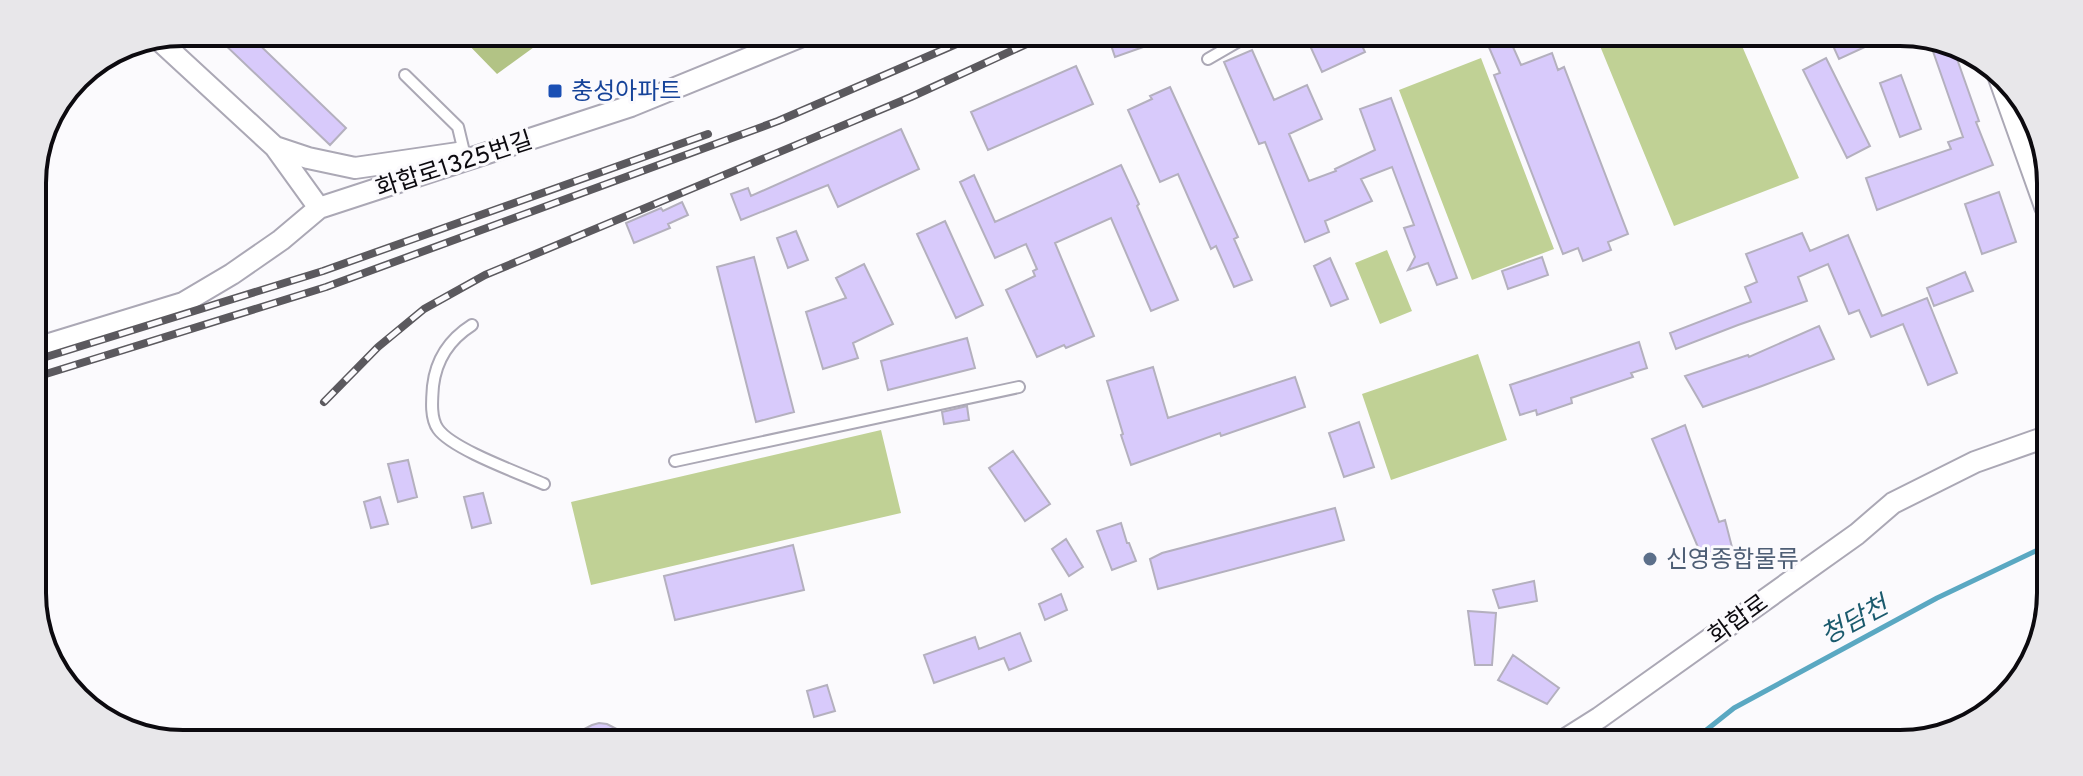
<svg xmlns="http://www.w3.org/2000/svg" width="2083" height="776" font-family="Overpass,'Noto Sans KR',sans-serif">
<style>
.green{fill:#c0d195}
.forest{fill:#b2c385}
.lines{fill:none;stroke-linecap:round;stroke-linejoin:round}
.stream{stroke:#5aa8c2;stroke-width:5}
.building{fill:#d8cafb;stroke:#b4b0be;stroke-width:2}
.service-casing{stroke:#aba8b5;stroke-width:14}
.minor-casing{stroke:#aba8b5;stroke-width:24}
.secondary-casing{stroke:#aba8b5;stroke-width:32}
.service{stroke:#fff;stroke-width:10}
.minor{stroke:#fff;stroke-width:20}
.secondary{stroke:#fff;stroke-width:28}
.rail-casing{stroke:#5b595e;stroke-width:8}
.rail{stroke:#fbfafd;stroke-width:5;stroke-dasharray:15;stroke-linecap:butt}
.transit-dot{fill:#1a4fb4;stroke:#fbfafd;stroke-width:3}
.service-dot{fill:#5c6f8a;stroke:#fbfafd;stroke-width:3}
.labels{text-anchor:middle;stroke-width:6;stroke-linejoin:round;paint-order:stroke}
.transit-label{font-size:24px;fill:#164399;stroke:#fbfafd;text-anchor:start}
.street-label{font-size:24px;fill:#0c0a0f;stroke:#fbfafd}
.service-label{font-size:24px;fill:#4e5e75;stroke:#fbfafd;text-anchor:start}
.water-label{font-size:26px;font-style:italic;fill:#1a5a6d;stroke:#fbfafd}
.rim{fill:none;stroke:#0c0a0f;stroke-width:4}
</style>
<rect width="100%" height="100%" fill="#fbfafd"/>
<path class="green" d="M1618 38 1739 39 1799 178 1674 226 1600 46Z
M1481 58 1554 249 1472 280 1399 90Z
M1387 250 1412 311 1380 324 1355 263Z
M1478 354 1507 440 1391 480 1362 394Z
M881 430 901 513 591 585 571 502Z"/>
<path class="forest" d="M427 33 552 34 497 74 459 35 439 44Z"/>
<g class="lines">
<path class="stream" d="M1690 743 1734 708 1937 598 2044 547"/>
</g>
<path class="building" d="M227 32H246L346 128 330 145 220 40Z
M1108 36H1169V38L1115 57Z
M1306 37H1358L1365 52 1322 72Z
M1485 38H1509L1521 65 1552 53 1558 70 1564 67 1628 234 1608 242 1611 250 1583 261 1578 248 1563 254 1494 75 1500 73Z
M1830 39 1880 40 1839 59Z
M1929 40H1948L1951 42 1979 121 1976 122 1993 165 1877 210 1866 178 1951 149 1948 142 1963 137Z
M1252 50 1274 100 1307 85 1322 119 1289 134 1309 181 1336 171 1335 169 1375 150 1360 109 1391 98 1457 278 1437 285 1428 263 1408 270 1415 257 1404 228 1414 225 1392 167 1361 179 1372 201 1325 221 1329 232 1305 242 1265 142 1259 144 1224 62Z
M1826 58 1870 146 1847 158 1803 70Z
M1076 66 1093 104 988 150 971 112Z
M1901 75 1921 129 1900 137 1880 83Z
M1170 87 1238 237 1234 239 1252 280 1234 287 1216 246 1211 249 1178 174 1160 182 1128 110 1152 99 1150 96Z
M901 129 919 169 838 207 828 185 741 220 731 194 748 188 751 196Z
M1121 165 1139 204 1137 206 1178 300 1151 311 1111 218 1055 243 1094 336 1066 348 1064 345 1037 357 1006 290 1035 276 1033 271 1037 269 1026 244 995 258 960 182 974 175 995 222Z
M1999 192 2016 242 1982 254 1965 204Z
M682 202 688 215 668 224 670 228 634 243 626 223 661 208 663 211Z
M945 221 983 305 956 318 917 234Z
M796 231 808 260 788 268 777 238Z
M1802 233 1810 251 1848 235 1882 316 1927 298 1957 373 1928 385 1903 324 1871 337 1859 310 1849 314 1828 264 1798 277 1807 301 1738 325 1676 349 1670 333 1751 302 1745 287 1757 282 1746 254Z
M754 257 794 412 756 422 717 267Z
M1542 257 1548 275 1508 289 1502 271Z
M1330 258 1348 299 1331 306 1314 266Z
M864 264 893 324 853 343 858 358 823 369 806 312 846 298 836 278Z
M1965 272 1973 291 1934 306 1927 288Z
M1819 326 1834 359 1762 386 1703 407 1685 376 1748 355 1749 357Z
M967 338 975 368 888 390 881 361Z
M1639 342 1647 368 1631 373 1633 377 1571 398 1572 403 1537 415 1536 410 1520 415 1510 385Z
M1153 367 1168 418 1295 377 1305 407 1221 436 1220 433 1131 465 1121 435 1123 434 1107 381Z
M967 406 969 420 944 424 942 412Z
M1359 422 1374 467 1344 477 1329 433Z
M1685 425 1719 522 1725 520 1733 551 1703 559 1652 439Z
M1013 451 1050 504 1025 521 989 468Z
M408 460 417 497 398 502 388 464Z
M483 493 491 523 472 528 464 497Z
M380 497 388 524 371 528 364 502Z
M1335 508 1344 540 1158 589 1150 559 1162 553Z
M1121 523 1127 543H1129L1136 561 1112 570 1097 531Z
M1066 539 1083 567 1069 576 1052 549Z
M793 545 804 590 675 620 664 576Z
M1534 581 1537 601 1499 608 1493 590Z
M1061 594 1067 610 1045 620 1039 604Z
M1468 611 1496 613 1492 665H1475Z
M1020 633 1031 661 1009 670 1004 658 934 683 924 655 975 637 979 649Z
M1513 655 1559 688 1547 704 1498 680Z
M827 685 835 711 814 717 807 691Z
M599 723 607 724 634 738H567L592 725Z"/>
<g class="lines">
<g class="service-casing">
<path id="service" d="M1208 59 1246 37
M405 75 458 127 464 152
M472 325C450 339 436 360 433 386 432 399 430 418 438 429 452 449 519 473 544 484
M675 461 1019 387"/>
</g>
<g class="minor-casing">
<path id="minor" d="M160 41 275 147 319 208 631 106 805 35
M275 147 308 158 355 168 458 153
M33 349 183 303 232 274 281 240 319 208
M1561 742 1599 718 1857 534 1893 503 1975 462 2046 437"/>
</g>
<g class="secondary-casing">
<path id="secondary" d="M2003 77 2049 206"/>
</g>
<use href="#service" class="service"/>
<use href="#minor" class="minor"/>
<use href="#secondary" class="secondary"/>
<g class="rail-casing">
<path id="rail" d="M33 361 323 271 708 134
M33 378 326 287 778 121 975 36
M324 402 378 347 424 309 485 275 911 97 1044 36"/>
</g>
<use href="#rail" class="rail"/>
</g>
<rect class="transit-dot" x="547" y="83" width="16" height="16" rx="4"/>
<circle class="service-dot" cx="1650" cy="559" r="8"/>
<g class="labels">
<g class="transit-label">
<text x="571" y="99">충성아파트</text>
</g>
<g class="street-label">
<text transform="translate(454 164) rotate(-18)" y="8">화합로1325번길</text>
<text transform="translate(1738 619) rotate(-36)" y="8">화합로</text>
</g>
<g class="service-label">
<text x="1666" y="567">신영종합물류</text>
</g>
<g class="water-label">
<text transform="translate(1854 620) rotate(-28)" y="9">청담천</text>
</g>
</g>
<path d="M0 0H2083V776H0ZM183 46H1900A137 137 0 0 1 2037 183V593A137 137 0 0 1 1900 730H183A137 137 0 0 1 46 593V183A137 137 0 0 1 183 46Z" fill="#e8e7ea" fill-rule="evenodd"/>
<path class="rim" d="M183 46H1900A137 137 0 0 1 2037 183V593A137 137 0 0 1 1900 730H183A137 137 0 0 1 46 593V183A137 137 0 0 1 183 46Z"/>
</svg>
